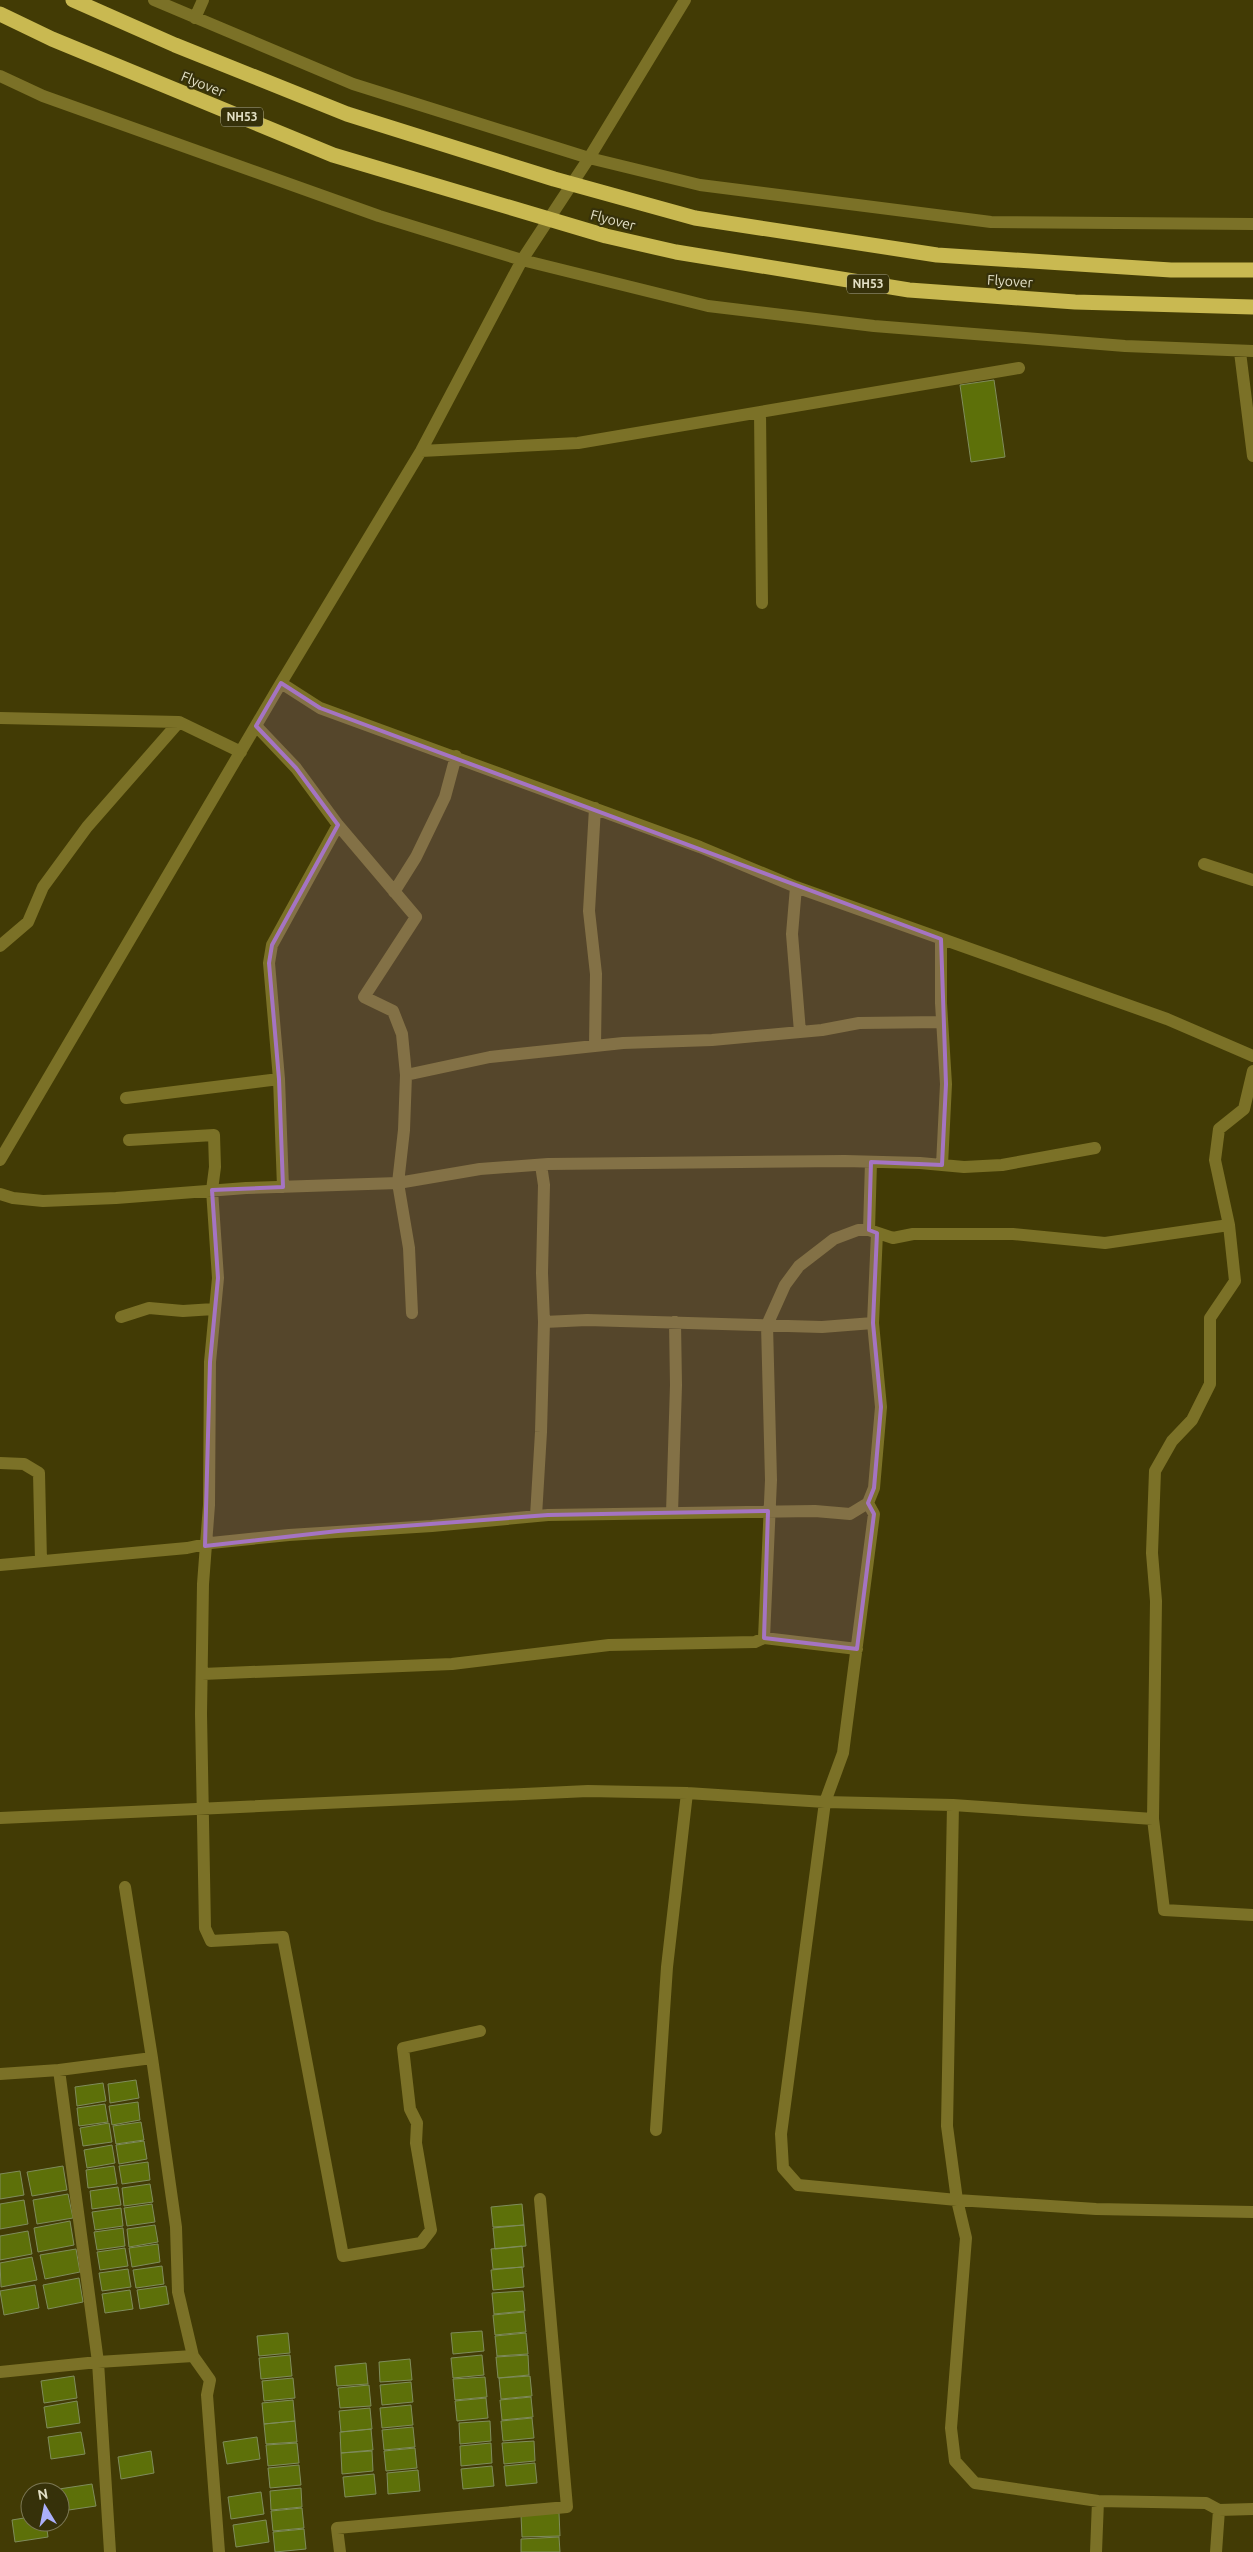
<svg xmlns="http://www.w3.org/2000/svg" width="1253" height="2552" font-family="Ubuntu,sans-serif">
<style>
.building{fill:#5d7009;stroke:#7f8c5c}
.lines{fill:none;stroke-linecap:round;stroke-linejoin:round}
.minor{stroke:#7b7127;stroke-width:12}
.highway{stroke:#c9b951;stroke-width:15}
.marked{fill:#a574c2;fill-opacity:0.2;stroke:#a574c2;stroke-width:4;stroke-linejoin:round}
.labels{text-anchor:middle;stroke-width:4.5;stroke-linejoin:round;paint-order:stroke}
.shield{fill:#36310a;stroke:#afac8e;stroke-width:1}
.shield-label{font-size:12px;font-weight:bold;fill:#e3e0c6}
.street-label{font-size:14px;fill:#e3e0c6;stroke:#36310a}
</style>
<rect width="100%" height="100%" fill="#423b05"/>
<path class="building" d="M994 380 1005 457 971 462 960 385Z
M136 2080 139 2098 110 2103 108 2084Z
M103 2083 106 2101 77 2106 75 2087Z
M138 2102 140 2120 112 2125 109 2106Z
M105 2104 108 2122 79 2126 77 2108Z
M141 2122 144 2140 116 2144 113 2126Z
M109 2123 112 2142 83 2146 80 2128Z
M144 2141 147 2159 119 2164 116 2145Z
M112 2145 115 2163 87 2168 84 2150Z
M148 2162 150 2180 122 2184 119 2166Z
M63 2166 67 2190 32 2196 27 2172Z
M114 2166 117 2184 88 2188 86 2170Z
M20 2171 24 2195 0 2199V2174Z
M150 2184 153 2202 124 2206 122 2188Z
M118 2187 121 2205 92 2209 90 2191Z
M68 2194 73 2218 37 2224 33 2200Z
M24 2200 28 2224 0 2229V2204Z
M152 2204 155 2222 127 2226 124 2208Z
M522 2204 524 2225 493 2227 491 2207Z
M121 2208 123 2226 95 2230 92 2212Z
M70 2221 74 2245 38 2252 34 2228Z
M155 2225 158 2242 129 2247 127 2229Z
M524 2225 526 2246 495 2249 493 2228Z
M123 2228 125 2246 97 2250 94 2232Z
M28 2231 32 2254 0 2260V2236Z
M158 2244 160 2262 132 2267 129 2248Z
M522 2246 524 2267 493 2269 491 2249Z
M125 2248 128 2266 100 2270 97 2252Z
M76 2249 80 2272 45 2279 40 2255Z
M32 2257 37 2280 1 2287 0 2263Z
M162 2266 164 2284 136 2288 133 2270Z
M522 2267 524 2287 493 2290 491 2270Z
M128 2269 131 2287 102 2291 99 2273Z
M79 2278 83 2302 48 2309 43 2285Z
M35 2285 39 2308 4 2315 0 2291Z
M166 2286 169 2304 140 2309 137 2290Z
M130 2290 133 2309 105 2313 102 2294Z
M523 2291 525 2311 494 2314 492 2293Z
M524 2312 526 2332 495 2335 493 2315Z
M482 2331 484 2351 453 2354 451 2333Z
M288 2333 290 2353 259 2356 257 2336Z
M526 2333 528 2354 497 2356 495 2336Z
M290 2355 292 2376 261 2379 259 2358Z
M482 2355 484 2375 453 2378 451 2358Z
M528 2355 529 2375 498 2378 496 2357Z
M410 2359 412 2380 380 2382 379 2362Z
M366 2363 368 2384 337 2386 335 2366Z
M74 2376 77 2398 44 2403 41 2381Z
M530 2376 532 2396 501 2399 499 2378Z
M485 2377 487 2397 455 2400 453 2379Z
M293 2378 295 2398 264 2401 262 2381Z
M411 2382 413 2402 382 2405 380 2385Z
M369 2385 371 2406 340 2408 338 2388Z
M531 2397 533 2417 502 2420 500 2400Z
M486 2398 488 2418 457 2421 455 2401Z
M293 2400 295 2421 264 2424 262 2403Z
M77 2401 80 2423 47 2428 44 2407Z
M411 2405 413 2425 382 2428 380 2408Z
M370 2408 372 2429 341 2432 339 2411Z
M532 2418 534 2438 503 2441 501 2421Z
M295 2421 297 2442 266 2444 264 2424Z
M490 2421 491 2441 460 2444 459 2423Z
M413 2427 415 2447 384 2450 382 2430Z
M371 2429 373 2450 341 2453 340 2432Z
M81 2432 85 2454 51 2459 48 2437Z
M257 2437 260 2459 227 2464 223 2442Z
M534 2441 535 2461 504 2464 502 2443Z
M297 2443 299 2463 268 2466 266 2445Z
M491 2443 492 2463 461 2466 460 2446Z
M415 2448 417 2468 386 2471 384 2451Z
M151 2451 154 2473 121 2479 118 2457Z
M372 2451 373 2471 342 2474 341 2453Z
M535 2463 537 2483 506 2486 504 2466Z
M299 2465 301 2485 270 2488 268 2468Z
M492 2466 494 2486 463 2489 461 2469Z
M418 2470 420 2491 388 2494 387 2473Z
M374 2474 376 2494 345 2497 343 2477Z
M92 2484 96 2506 62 2511 59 2489Z
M301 2488 302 2507 271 2510 270 2491Z
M261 2492 264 2514 231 2519 228 2497Z
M302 2508 304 2528 273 2531 271 2511Z
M559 2513 560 2536 522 2537 521 2515Z
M30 2517V2522H46L48 2537 15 2542 12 2520Z
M266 2520 269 2542 236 2547 233 2525Z
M304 2529 306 2549 275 2552 273 2532Z
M559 2537 560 2552H521V2539Z"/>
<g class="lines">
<path class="minor" d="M154 0 353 84 589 158 700 185 991 222 1253 224
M195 18 203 0
M0 76 43 96 379 216 522 260 708 306 874 326 1125 346 1253 351
M1240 352 1253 456
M760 412 762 603
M421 451 578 443 1019 368
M281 683 320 708 700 847 796 887 1167 1019 1253 1056
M0 718 179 722 241 752
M256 726 296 768 338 825 416 917 364 997 393 1011 402 1034 406 1075 404 1130 398 1183 409 1248 412 1313
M595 808 589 911 596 974 595 1046
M1204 864 1253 880
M796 887 792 934 800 1032
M394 892 416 857 445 797 456 756
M941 939V1003L946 1084 942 1165
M0 946 28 922 43 887 87 827 179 722
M1253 1071 1244 1109 1219 1129 1215 1160 1229 1225 1235 1281 1210 1318V1384L1192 1420 1172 1441 1155 1471 1152 1553 1156 1601 1153 1819 1164 1910 1253 1915
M406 1075 490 1057 623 1043 712 1040 822 1030 859 1023 942 1022
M126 1098 279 1079
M129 1140 214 1135 215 1167 212 1190 218 1278 210 1362 209 1505 203 1584 201 1714 205 1928 211 1941 283 1937 343 2256 421 2243 431 2230 416 2143 417 2123 410 2109 403 2048 480 2031
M0 1160 281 683 421 451 522 260 589 158 685 0
M283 1187 279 1079 269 963 272 945 338 825
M0 1194 13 1198 43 1201 116 1198 246 1188 398 1183 480 1169 548 1164 845 1161 920 1163 964 1167 1002 1165 1095 1148
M869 1230 871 1162
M121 1317 149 1308 183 1311 214 1309
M544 1322 587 1320 822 1327 873 1323
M0 1463 24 1464 39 1473 41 1561
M868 1503 874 1514 843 1753 825 1802 781 2134 783 2168 798 2185 957 2200 1096 2209 1253 2212
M672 1513 676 1385 675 1322
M536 1516 541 1432 544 1322 542 1273 544 1185 541 1165
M0 1565 187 1548 211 1543 289 1535 432 1526 548 1515 815 1511 850 1514 868 1503 874 1488 881 1407 873 1323 877 1233
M764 1638 771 1480 767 1325 785 1285 799 1266 834 1239 858 1230H869L893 1238 913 1234H1013L1105 1243 1229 1225
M202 1674 452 1664 609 1645 755 1642 764 1638 857 1649
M953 1805 947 2126 957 2200 966 2238 951 2428 955 2461 975 2483 1098 2501 1206 2503 1219 2510 1253 2509
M0 1818 588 1791 687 1793 825 1802 953 1805 1153 1819
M125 1887 152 2058 176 2227 178 2292 193 2356 210 2380 207 2395 219 2552
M59 2070 98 2362 110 2552
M0 2074 59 2070 152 2058
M656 2130 667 1967 687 1793
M0 2372 98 2362 193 2356
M340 2552 337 2528 567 2507 540 2199
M1096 2552 1098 2501
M1216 2552 1219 2510"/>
<path class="highway" d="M73 0 175 45 347 114 554 179 695 218 937 255 1171 270H1253
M0 14 52 39 333 155 606 236 676 252 909 290 1075 302 1253 307"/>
</g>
<path class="marked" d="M281 683 320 708 941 939 946 1084 942 1165 871 1162 869 1230 877 1233 873 1323 881 1407 874 1488 868 1503 874 1514 857 1649 764 1638 768 1511 548 1515 338 1531 205 1546 210 1362 218 1278 212 1190 283 1187 279 1079 269 963 272 945 338 825 296 768 256 726Z"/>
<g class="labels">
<g class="shield">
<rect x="221" y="107.5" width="42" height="19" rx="4"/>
<rect x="847" y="274.5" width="42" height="19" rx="4"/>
</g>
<g class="shield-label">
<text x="242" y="121">NH53</text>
<text x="868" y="288">NH53</text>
</g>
<g class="street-label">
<text transform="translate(203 84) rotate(22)" y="5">Flyover</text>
<text transform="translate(613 220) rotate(15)" y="5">Flyover</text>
<text transform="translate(1010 281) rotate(4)" y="5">Flyover</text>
</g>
</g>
<g transform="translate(45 2507) rotate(350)"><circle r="24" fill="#36310a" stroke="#7b7755"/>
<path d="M0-4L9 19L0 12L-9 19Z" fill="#abaffb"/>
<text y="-8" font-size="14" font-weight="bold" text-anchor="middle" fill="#e3e0c6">N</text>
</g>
</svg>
